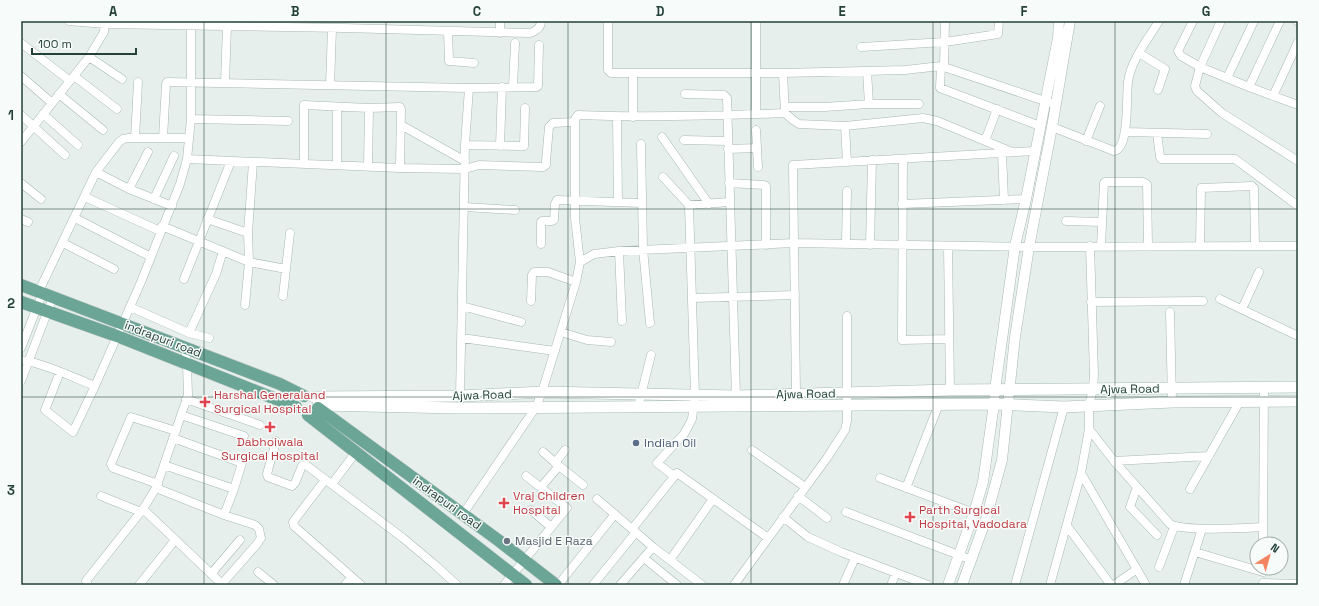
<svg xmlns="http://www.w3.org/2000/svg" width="1319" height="606" font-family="'Space Grotesk',sans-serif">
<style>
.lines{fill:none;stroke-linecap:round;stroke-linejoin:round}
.minor-casing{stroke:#a8b8b2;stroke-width:9}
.tertiary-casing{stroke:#a8b8b2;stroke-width:11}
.secondary-casing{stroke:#a4bbb3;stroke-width:12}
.primary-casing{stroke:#c2cac8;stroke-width:13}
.minor{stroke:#fff;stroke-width:8}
.tertiary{stroke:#fff;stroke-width:10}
.secondary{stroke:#fff;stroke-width:11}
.primary{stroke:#6aa596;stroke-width:12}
.grid{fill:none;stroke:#24423a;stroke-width:1;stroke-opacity:0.55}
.health-dot{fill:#e0444e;stroke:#f7fbf9;stroke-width:1.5}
.service-dot{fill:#5c6f8a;stroke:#f7fbf9;stroke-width:1.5}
.worship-dot{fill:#6b7280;stroke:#f7fbf9;stroke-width:1.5}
.labels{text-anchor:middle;stroke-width:3;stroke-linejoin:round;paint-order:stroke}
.street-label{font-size:12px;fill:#24423a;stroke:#f7fbf9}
.health-label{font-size:12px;fill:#be3a42;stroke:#f7fbf9;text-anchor:start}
.service-label{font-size:12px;fill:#4e5e75;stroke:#f7fbf9;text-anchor:start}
.worship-label{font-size:12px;fill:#5b616d;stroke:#f7fbf9;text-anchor:start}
.neatline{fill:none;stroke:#24423a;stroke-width:1.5}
.grid-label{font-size:13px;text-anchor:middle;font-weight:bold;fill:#24423a}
</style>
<rect width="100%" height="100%" fill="#e6efeb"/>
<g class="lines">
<g class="minor-casing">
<path id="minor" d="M69 21 105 24 343 28 530 33C536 31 541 28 541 21
M500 21V33
M608 21V70L611 73H783
M1193 21 1178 51 1181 56 1200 67 1195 86 1197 91 1222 113 1298 161
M1221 21 1200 67 1249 87 1298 105
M1297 21 1298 22
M448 31 449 61 474 63
M21 43 70 81
M861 47 945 42 998 34 999 21
M1139 53 1165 69 1158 90
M89 57 122 79
M944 67 945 21
M867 71 869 104
M21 76 52 103
M74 76 117 109
M1227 78 1254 21
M225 83 227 26
M330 85 332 29
M513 87 515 43
M1249 87 1280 21
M59 94 103 130
M685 94 724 95 727 98 736 396
M1273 96 1298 42
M785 107H824L869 104H919
M785 113 783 73 905 70 941 66
M43 114 78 145
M756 114V21
M21 115 65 155
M617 117 618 202
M633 117V73
M191 119 288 121
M401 125 465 161
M845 126 847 162
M1040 126 940 88 941 66 1051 103
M1052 127 1114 151C1130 149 1126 95 1128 82 1131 60 1148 39 1159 21
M756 130 758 167
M1126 132 1207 134
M1157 133 1160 157 1161 159H1235L1298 206
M662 137 709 204
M135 138 138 82
M163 138 166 84 167 82 469 88 537 87 538 86 539 45
M684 140 727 141
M985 141 997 109
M1086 141 1100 106
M21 142 89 57 104 32 105 21
M641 144 643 249 650 323
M465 145 524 146 525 108
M500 146 502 87
M728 149 757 148
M1002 153 1004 200
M187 159 400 168 465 169 479 165 543 167 546 165V161L549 127 553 123 575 122
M903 159 902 340 949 339
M304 164V105L369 108 400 107 401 109 400 168
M337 165V107
M368 167 369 108
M96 172 129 189 172 206
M663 177 689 205 695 395 692 419 689 425 684 434 657 463 674 476
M21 183 41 199
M729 183 764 185 766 186V245
M129 189 148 152
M85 197 160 231
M154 199 174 156
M902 204 1026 199
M689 205 729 202
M464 207 515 210
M75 218 151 257
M21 219 28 222
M207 219 248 233
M1066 221 1102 222
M162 226 249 262 286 269
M63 243 114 269
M541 244V222L542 221H552L554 220 555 204 557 200 642 203
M846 244 847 191
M870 245 872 160
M948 246 950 390
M1101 246 1104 183 1105 182H1143L1147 184 1148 246
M1200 246 1201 188 1252 186 1254 188 1255 246
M619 251 622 321
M580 262 575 218V119L578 115C647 118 716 116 785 113L793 120 799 124 845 126 923 118 937 121 1012 152
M184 279 231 161
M39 291 96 172 119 142 123 139 129 138H189
M283 296 290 233
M693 298 795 295
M1220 299 1298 336
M531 301 532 275 534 272H548L576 282
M1091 302 1203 301
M245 305 249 262 248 233 253 162
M462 306 521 322
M130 307 189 333 209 338
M1242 309 1259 272
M1170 312 1172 402
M561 332 587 340 611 342
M189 333 216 274 223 251
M462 338 555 351
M21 348 43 292
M185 348 187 363 188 395 156 488 143 509 223 585
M21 360C46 364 72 377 95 386
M60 372 45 410 73 432 95 386 141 282 180 184 187 159 191 119V21
M21 381 53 297
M796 394 793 165 1035 151
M460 396 465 145 469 88
M186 399 260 425
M638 407 651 355
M181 415 244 436
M1089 429 1114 461 1170 524C1184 532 1244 528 1263 527
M173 438 242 463 234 489 224 515
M276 441 267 474 268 477 292 486 295 483 302 466 306 465 403 538 434 564 457 585
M752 450 805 487
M1114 461 1209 456
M555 463 565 450
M164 465 234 489
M559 466 583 485
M1081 473 1146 585
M880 478 974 513
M325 480 293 522 294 526 361 585
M158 484 113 468 111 464 131 417 176 431
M332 484 356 452
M541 487 559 466 543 452
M1137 487 1130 507 1157 535
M156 488 224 515 255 525 259 529 261 538 257 544 221 585
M906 488 939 404
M1190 489 1240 401
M101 496 141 512
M798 496 827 518
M597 499 653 547 702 585
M531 510 551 527
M846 512 972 560
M463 514 536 407 542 392 576 282 580 262 594 254 619 251 794 243 1029 247 1298 246
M783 517 808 537 841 552 928 585
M1067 526 1111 585
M632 529 677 473 768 538
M1263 544 1264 387
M1195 552 1263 572
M644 558 677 585
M670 560 713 499
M1159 567 1174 527
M258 572 274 585
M211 574 240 540
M1263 583 1298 584
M88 585 86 581 143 509
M139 585 175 540
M345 585 352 577
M504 585 567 508 526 476
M558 585 615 514
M593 585 636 532
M620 585 653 547
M734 585 827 458 845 430 847 421V316
M843 585 855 558
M891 585 896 573
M1015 585 1064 407
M1050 585 1081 473 1089 429V405L1093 389 1094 374 1090 246
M1114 585 1137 569
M1184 585 1202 529"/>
</g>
<g class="tertiary-casing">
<path id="tertiary" d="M948 585 974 513 983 482 994 404 995 390 1015 246 1026 199 1058 38 1059 21
M962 585 986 519 1002 460 1015 337 1029 247 1052 127 1070 21"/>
</g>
<g class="secondary-casing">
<path id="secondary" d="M314 397 460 396 542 392 736 396 950 390 1298 387
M318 405 460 408 994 404 1064 407 1172 402 1298 401"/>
</g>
<g class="primary-casing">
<path id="primary" d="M21 285 280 384 304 396
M21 302 117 336 296 407
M318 408 498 540 556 585
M308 415 526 585"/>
</g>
<use href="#minor" class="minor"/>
<use href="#tertiary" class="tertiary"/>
<use href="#secondary" class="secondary"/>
<use href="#primary" class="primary"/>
</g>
<path class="grid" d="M204 21V585M386 21V585M568 21V585M751 21V585M933 21V585M1115 21V585M21 209H1298M21 397H1298"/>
<g class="health-dot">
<path d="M203 396h4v4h4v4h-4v4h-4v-4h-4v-4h4z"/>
<path d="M268 421h4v4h4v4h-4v4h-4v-4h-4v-4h4z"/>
<path d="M502 497h4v4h4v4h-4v4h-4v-4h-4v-4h4z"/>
<path d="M908 511h4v4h4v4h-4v4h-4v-4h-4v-4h4z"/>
</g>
<circle class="service-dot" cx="636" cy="443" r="4"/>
<circle class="worship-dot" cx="507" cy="541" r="4"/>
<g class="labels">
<g class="street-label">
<text transform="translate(163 339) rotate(21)" y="4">indrapuri road</text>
<text transform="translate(1130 389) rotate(-1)" y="4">Ajwa Road</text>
<text transform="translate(806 394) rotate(-1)" y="4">Ajwa Road</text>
<text transform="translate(482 395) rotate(-2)" y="4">Ajwa Road</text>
<text transform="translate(447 503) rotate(36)" y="4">indrapuri road</text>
</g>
<g class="health-label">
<text x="214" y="399">Harshal Generaland<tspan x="214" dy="14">Surgical Hospital</tspan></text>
<text x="270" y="446" text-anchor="middle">Dabhoiwala<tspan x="270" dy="14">Surgical Hospital</tspan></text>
<text x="513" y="500">Vraj Children<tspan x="513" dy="14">Hospital</tspan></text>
<text x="919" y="514">Parth Surgical<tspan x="919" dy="14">Hospital, Vadodara</tspan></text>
</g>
<g class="service-label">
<text x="644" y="447">Indian Oil</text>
</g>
<g class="worship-label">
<text x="515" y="545">Masjid E Raza</text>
</g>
</g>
<rect width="1319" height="606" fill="none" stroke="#f7fbf9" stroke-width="44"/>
<g transform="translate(1269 556) rotate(37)"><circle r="19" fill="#f7fbf9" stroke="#a3b1ad"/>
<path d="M0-3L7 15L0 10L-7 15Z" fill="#f4845f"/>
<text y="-6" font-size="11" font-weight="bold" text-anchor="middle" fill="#24423a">N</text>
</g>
<path d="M32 48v6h104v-6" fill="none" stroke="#24423a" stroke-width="2"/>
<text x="38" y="48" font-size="12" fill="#24423a" stroke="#f7fbf9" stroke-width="3" paint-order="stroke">100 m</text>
<rect x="22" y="22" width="1275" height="562" class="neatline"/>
<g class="grid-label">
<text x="113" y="16">A</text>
<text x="295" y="16">B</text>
<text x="477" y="16">C</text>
<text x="660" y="16">D</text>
<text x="842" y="16">E</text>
<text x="1024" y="16">F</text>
<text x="1206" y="16">G</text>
<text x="11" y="120">1</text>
<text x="11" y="308">2</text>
<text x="11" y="495">3</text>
</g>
</svg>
